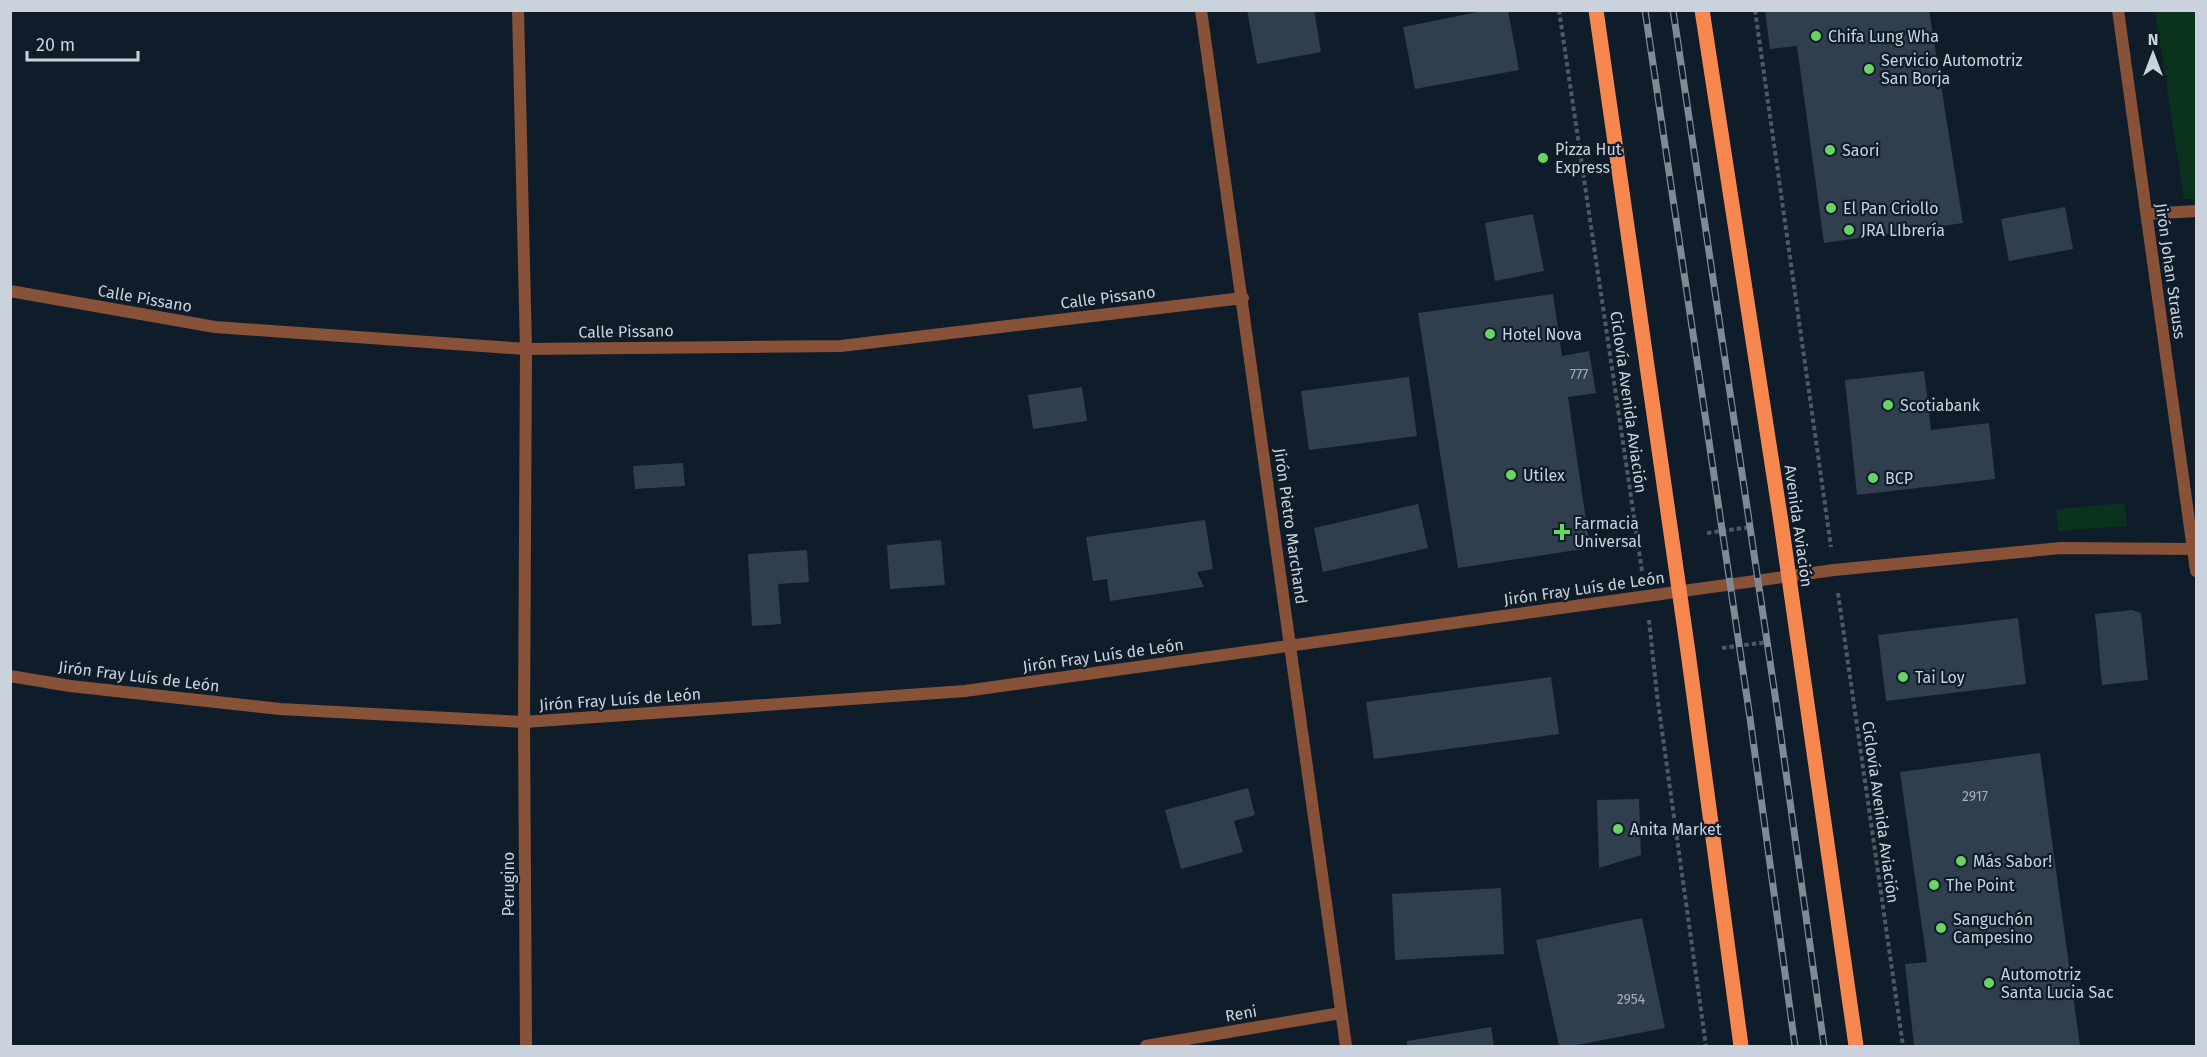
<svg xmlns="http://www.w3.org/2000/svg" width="2207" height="1057" font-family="'Fira Sans',sans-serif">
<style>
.green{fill:#0a321c}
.building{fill:#303f4e}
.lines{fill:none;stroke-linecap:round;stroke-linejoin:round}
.path{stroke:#4e5966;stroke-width:4;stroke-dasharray:4.5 3;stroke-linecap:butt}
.pedestrian{stroke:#875238;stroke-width:12}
.minor{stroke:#875238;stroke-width:12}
.tertiary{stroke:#875238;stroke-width:12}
.primary{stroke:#f6874e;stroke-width:15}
.rail-casing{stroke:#808a96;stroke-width:7}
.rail{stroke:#0f1c2a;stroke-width:4.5;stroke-dasharray:14;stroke-linecap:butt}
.poi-dot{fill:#68d465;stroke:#0f1c2a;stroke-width:2}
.labels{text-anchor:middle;stroke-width:4.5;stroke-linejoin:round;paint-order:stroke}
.number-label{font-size:14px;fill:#a4aeb9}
.poi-label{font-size:16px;fill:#cad3dd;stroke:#0f1c2a;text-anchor:start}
.street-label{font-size:16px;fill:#cad3dd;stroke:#0f1c2a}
</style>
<rect width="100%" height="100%" fill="#0f1c2a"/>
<path class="green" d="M2155 11H2196V199H2184Z
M2125 503 2127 526 2058 531 2056 509Z"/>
<path class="building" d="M1247 10H1314L1321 52 1257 64Z
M1488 10H1508L1519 70 1415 89 1403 27Z
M1765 10H1929L1963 223 1824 243 1797 46 1770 49Z
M2065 207 2073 249 2009 261 2001 219Z
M1533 214 1544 271 1495 281 1485 223Z
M1553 294 1562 356 1589 351 1596 393 1568 397 1590 548 1458 568 1418 313Z
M1924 371 1931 430 1989 423 1995 479 1857 495 1845 380Z
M1409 377 1417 436 1309 450 1301 391Z
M1082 387 1087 421 1033 429 1028 395Z
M683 463 685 486 635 489 633 466Z
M1418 504 1428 548 1323 572 1314 528Z
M1205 520 1213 569 1197 572 1204 587 1110 601 1107 579 1093 581 1086 537Z
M941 540 945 585 890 589 887 545Z
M807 550 809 582 778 584 781 624 752 626 748 554Z
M2132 610 2141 613 2148 680 2102 685 2095 614Z
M2018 618 2026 684 1886 701 1878 635Z
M1551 677 1559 734 1374 759 1366 702Z
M2040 753 2080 1046H1914L1905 964 1927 962 1900 772Z
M1248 788 1255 815 1234 821 1243 852 1181 869 1165 810Z
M1639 799 1641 855 1599 868 1597 800Z
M1501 888 1504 954 1395 960 1392 894Z
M1642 918 1665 1028 1572 1046H1559L1536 940Z
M1491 1027 1494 1046H1407V1041Z"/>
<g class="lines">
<path class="path" d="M1559 10 1642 571
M1755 10 1831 547
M1707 533 1751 527
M1838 593 1903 1046
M1649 620 1657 695 1706 1046
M1722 648 1768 642"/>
<path class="pedestrian" d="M518 10 526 349 524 722"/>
<path class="minor" d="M1201 10 1346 1046
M2118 10 2196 571
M2147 214 2196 211
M10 291 215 327 526 349 841 346 1243 298
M524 722 526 1046
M1146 1046 1341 1013"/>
<path class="tertiary" d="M10 676 70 686 280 709 524 722 965 691 1834 570 2061 548 2196 549"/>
<path class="primary" d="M1596 10 1688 652 1741 1046
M1702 10 1781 522 1856 1046"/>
<g class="rail-casing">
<path id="rail" d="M1645 10 1750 718 1795 1046
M1673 10 1778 715 1824 1046"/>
</g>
<use href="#rail" class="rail"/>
</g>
<g class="poi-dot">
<circle cx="1816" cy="36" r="6"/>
<circle cx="1869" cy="69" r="6"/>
<circle cx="1830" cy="150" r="6"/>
<circle cx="1543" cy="158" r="6"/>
<circle cx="1831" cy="208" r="6"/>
<circle cx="1849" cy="230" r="6"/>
<circle cx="1490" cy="334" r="6"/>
<circle cx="1888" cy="405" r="6"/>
<circle cx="1511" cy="475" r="6"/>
<circle cx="1873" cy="478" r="6"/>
<path d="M1559 523h6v6h6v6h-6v6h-6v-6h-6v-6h6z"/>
<circle cx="1903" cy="677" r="6"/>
<circle cx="1618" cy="829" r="6"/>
<circle cx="1961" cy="861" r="6"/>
<circle cx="1934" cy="885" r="6"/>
<circle cx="1941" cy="928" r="6"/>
<circle cx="1989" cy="983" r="6"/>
</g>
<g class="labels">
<g class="number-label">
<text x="1579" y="379">777</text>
<text x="1975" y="801">2917</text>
<text x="1631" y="1004">2954</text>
</g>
<g class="poi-label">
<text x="1828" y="42">Chifa Lung Wha</text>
<text x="1881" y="66">Servicio Automotriz<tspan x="1881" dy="18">San Borja</tspan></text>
<text x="1555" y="155">Pizza Hut<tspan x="1555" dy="18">Express</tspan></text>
<text x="1842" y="156">Saori</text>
<text x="1843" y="214">El Pan Criollo</text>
<text x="1861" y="236">JRA LIbrería</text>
<text x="1502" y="340">Hotel Nova</text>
<text x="1900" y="411">Scotiabank</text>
<text x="1523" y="481">Utilex</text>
<text x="1885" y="484">BCP</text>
<text x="1574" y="529">Farmacia<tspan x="1574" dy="18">Universal</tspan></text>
<text x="1915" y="683">Tai Loy</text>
<text x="1630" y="835">Anita Market</text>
<text x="1973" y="867">Más Sabor!</text>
<text x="1946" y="891">The Point</text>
<text x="1953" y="925">Sanguchón<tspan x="1953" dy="18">Campesino</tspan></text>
<text x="2001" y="980">Automotriz<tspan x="2001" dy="18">Santa Lucia Sac</tspan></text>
</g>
<g class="street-label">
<text transform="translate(2171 271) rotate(82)" y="6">Jirón Johan Strauss</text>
<text transform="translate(1108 297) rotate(-7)" y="6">Calle Pissano</text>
<text transform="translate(145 298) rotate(10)" y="6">Calle Pissano</text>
<text transform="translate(626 331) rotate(-1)" y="6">Calle Pissano</text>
<text transform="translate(1629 402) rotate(82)" y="6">Ciclovía Avenida Aviación</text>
<text transform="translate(1291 526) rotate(82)" y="6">Jirón Pietro Marchand</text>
<text transform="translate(1799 526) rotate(82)" y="6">Avenida Aviación</text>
<text transform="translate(1584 588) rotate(-8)" y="6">Jirón Fray Luís de León</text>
<text transform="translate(1103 655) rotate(-8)" y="6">Jirón Fray Luís de León</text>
<text transform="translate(139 676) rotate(7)" y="6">Jirón Fray Luís de León</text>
<text transform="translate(620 699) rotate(-4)" y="6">Jirón Fray Luís de León</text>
<text transform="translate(1881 812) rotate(82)" y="6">Ciclovía Avenida Aviación</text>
<text transform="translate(508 884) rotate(-90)" y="6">Perugino</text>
<text transform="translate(1241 1013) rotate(-10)" y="6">Reni</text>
</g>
</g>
<rect width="2207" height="1057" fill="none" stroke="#cad3dd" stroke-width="24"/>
<g transform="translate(2153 54)" stroke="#0f1c2a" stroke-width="4.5" paint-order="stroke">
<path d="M0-4.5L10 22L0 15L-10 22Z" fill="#cad3dd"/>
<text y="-9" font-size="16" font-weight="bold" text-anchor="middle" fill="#cad3dd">N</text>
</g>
<path d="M27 51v9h111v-9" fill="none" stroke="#cad3dd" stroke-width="3"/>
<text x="36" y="51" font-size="18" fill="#cad3dd" stroke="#0f1c2a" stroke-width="4.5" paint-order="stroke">20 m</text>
</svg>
